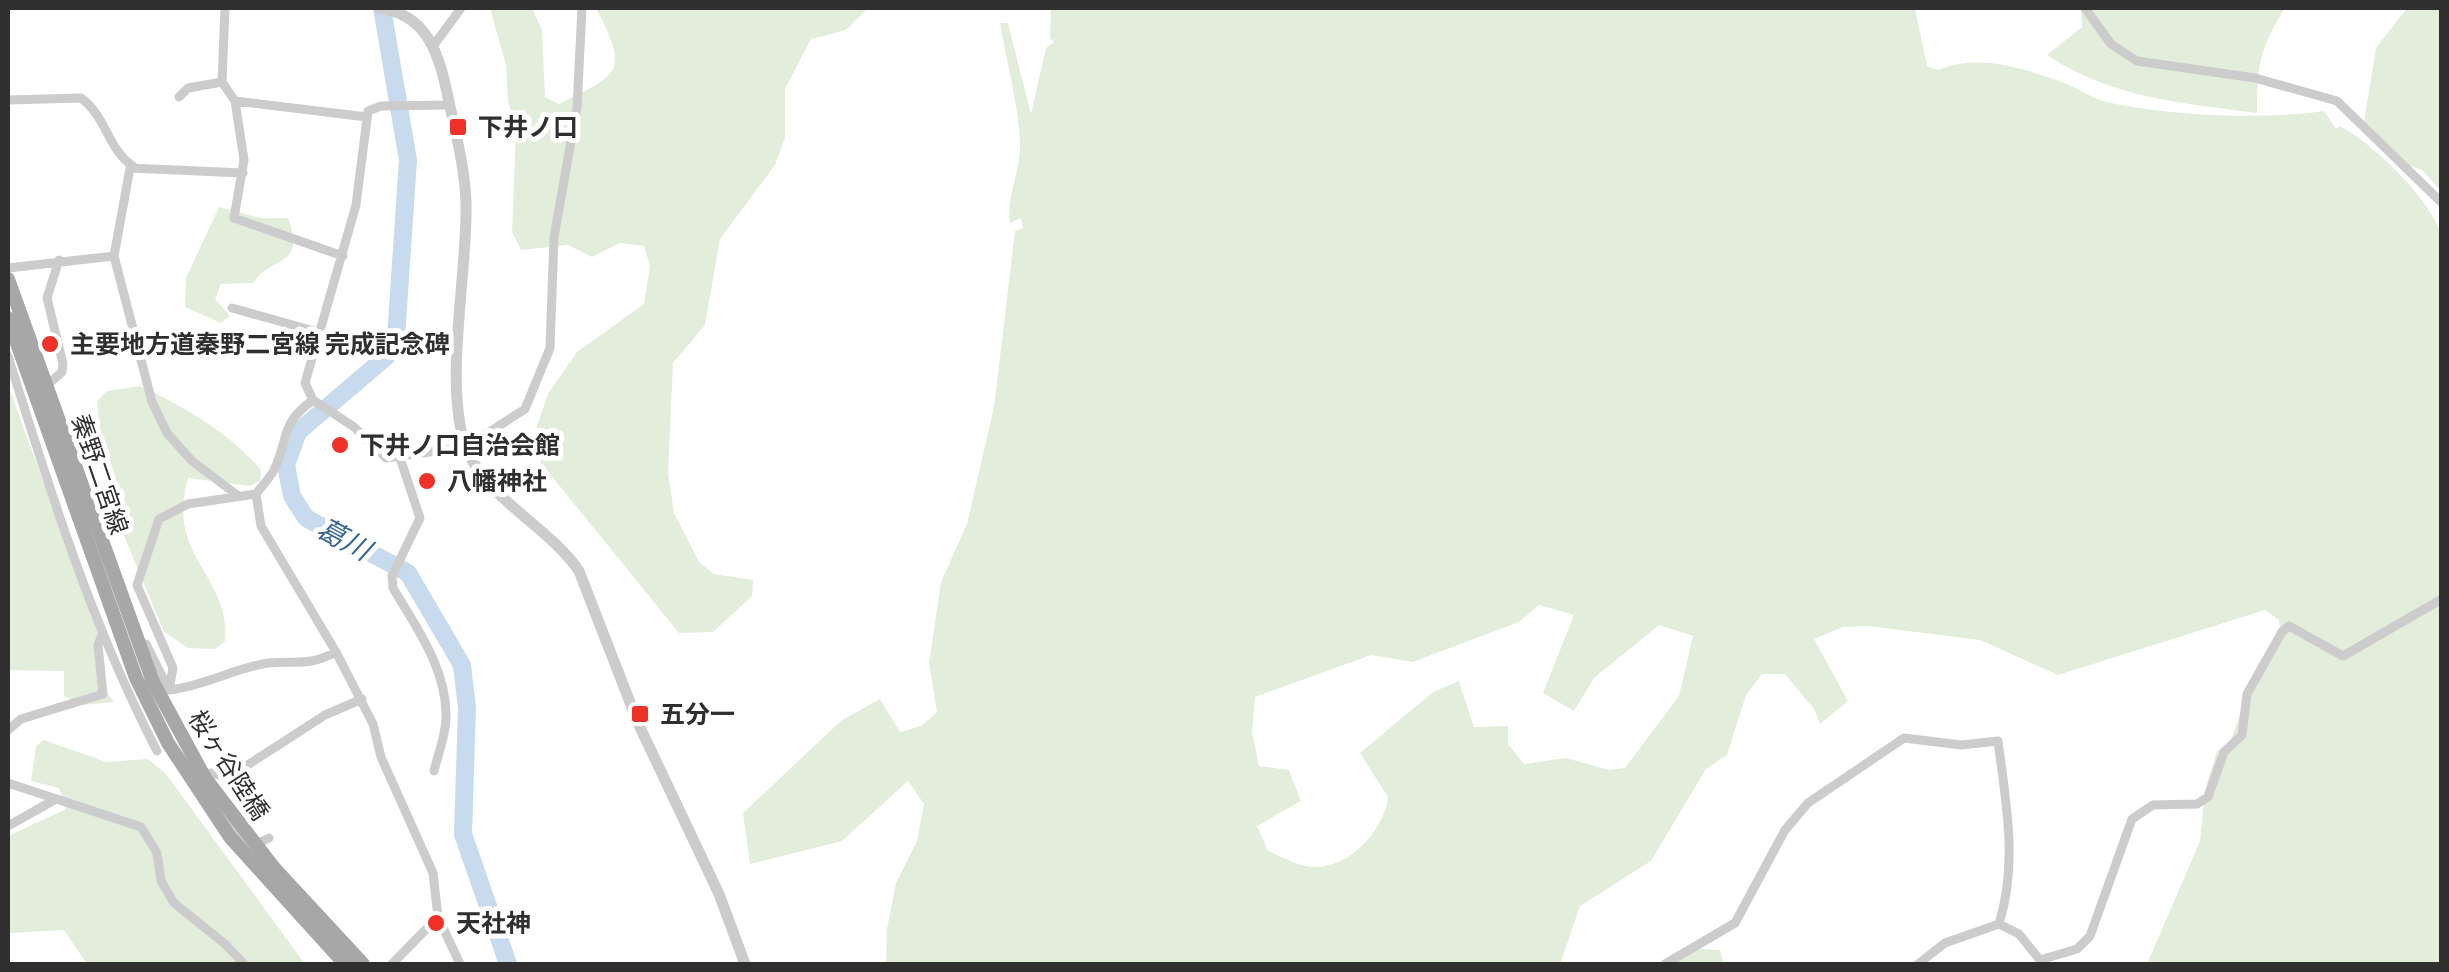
<svg xmlns="http://www.w3.org/2000/svg" width="2449" height="972" font-family="Commissioner,'Noto Sans JP',sans-serif">
<style>
.green{fill:#e3eddc;fill-rule:evenodd}
.lines{fill:none;stroke-linecap:round;stroke-linejoin:round}
.river{stroke:#c7daee;stroke-width:18}
.minor{stroke:#ccc;stroke-width:9}
.tertiary{stroke:#ccc;stroke-width:11}
.primary{stroke:#a7a7a7;stroke-width:14}
.primary-bridge{stroke:#a7a7a7;stroke-width:14}
.poi-dot{fill:#f03127;stroke:#fff;stroke-width:4}
.labels{text-anchor:middle;stroke-width:10;stroke-linejoin:round;paint-order:stroke}
.poi-label{font-size:25px;font-weight:bold;fill:#2f2f2f;stroke:#fff;text-anchor:start}
.street-label{font-size:25px;fill:#2f2f2f;stroke:#fff}
.water-label{font-size:28px;font-style:italic;fill:#386696;stroke:#fff}
</style>
<rect width="100%" height="100%" fill="#fff"/>
<path class="green" d="M490 8H532L542 30 545 97 559 104C621 73 629 72 596 8H868L846 30 811 39 785 89V138L775 165 720 239 705 325 673 363 668 473 674 513 699 562 714 574 753 580 752 596 713 632 679 633 541 463 537 426 548 394 577 352 644 304 650 266 644 246 620 243 592 257 568 245 521 250 512 232 516 127 508 102 506 65Z
M1051 8H1915L1927 66 1938 70C1979 53 2023 68 2065 83 2079 89 2093 99 2107 102 2169 116 2262 120 2324 111L2336 129 2340 126C2374 144 2431 200 2442 236L2441 964H2147L2200 841 2205 790 2217 751 2230 743 2250 686 2280 631 2279 620 2265 610 2058 675 1980 640 1868 626 1843 627 1814 639 1848 701 1820 724 1814 709 1785 674H1762L1746 695 1727 755 1706 769 1651 861 1580 906 1560 964H886L887 929 896 883 917 841 924 804 908 781 842 841 750 864 743 813 842 720 880 699 900 732 921 726 937 712 929 663 941 582 967 524 994 407 1015 231 1023 228 1021 218 1010 223C1006 197 1020 173 1020 146 1019 105 1007 65 1000 23H1008L1031 114 1046 48 1054 42 1050 38ZM1539 605 1574 615 1543 693 1574 711 1594 678 1659 625 1693 636 1679 696 1625 768 1609 770 1566 758 1524 764 1508 744V726L1474 727 1459 681 1433 692 1360 753 1388 797C1384 832 1345 874 1305 866 1293 863 1280 856 1268 851L1257 826 1301 801 1289 770 1259 766 1252 732 1255 697 1371 655 1413 662 1519 622Z
M2081 8H2285C2260 48 2257 65 2257 113 2182 103 2111 98 2047 55L2082 27Z
M2407 8H2441V191L2422 170 2397 161 2364 122 2376 48Z
M219 207 261 218H288C307 268 271 255 253 283L221 284 215 299 230 316 221 323 185 307 186 278Z
M8 385 98 632 100 683 114 702 83 705 64 696V671L8 670Z
M140 386C183 406 230 433 261 470L260 481 250 486 188 478C165 557 231 575 225 641L215 649 188 648 164 632 105 490 97 401 107 391Z
M44 740 106 762 148 759 166 774 305 964H87L64 930 8 933V836L66 809 59 788 31 781 36 746Z
M1702 949 1720 950 1724 964H1663L1678 952Z"/>
<g class="lines">
<path class="river" d="M382 8 408 160 396 337 386 357 298 432 286 465 292 496 306 518 408 573 462 665 467 708 463 834 508 964"/>
<path class="minor" d="M225 8 222 82 235 101 244 160 234 218 343 256
M2085 8 2111 44 2137 61 2255 78 2337 101 2442 203
M434 45 461 8
M179 97 188 88 222 82
M8 100 81 98C107 117 107 149 134 167
M235 101 367 117
M449 105 381 106 368 111 356 205 305 383 313 400 354 427 386 458 466 447 525 409 550 348 554 237 577 108 582 8
M114 256 130 168 243 173
M8 268 114 256 152 402 167 433 192 461 237 495
M232 308 321 333
M8 356C50 491 92 626 157 751
M46 386 62 372 63 364 47 298 59 260
M313 400C280 424 289 437 275 468 271 477 262 486 256 494L261 526 336 652 373 724 381 757 433 873 438 917 460 964
M400 458 420 518 392 576 393 588C416 627 447 669 446 717 446 735 438 754 434 771
M146 644 169 690
M169 690 173 668 137 585 159 519 188 504 256 494
M169 690C204 686 235 668 268 663 298 660 307 667 336 652
M8 730 21 719 103 694 98 645 103 632
M8 783 141 827 157 853 161 881 174 903 225 944 244 964
M208 784 211 773 229 777 325 715 362 699
M217 806 248 848 269 838
M8 826 56 799
M392 964 438 917
M1665 964 1735 923 1785 830 1808 803 1904 738 1961 745 1998 741C2006 803 2018 863 1999 924
M1918 964 1945 943 1999 924 2019 934 2040 960 2077 949 2090 936 2132 819 2153 805 2197 804 2208 797 2224 752 2242 735 2247 694 2282 632 2289 626 2343 656 2442 599"/>
<path class="tertiary" d="M379 8C428 14 439 55 448 97 455 131 465 167 466 203 468 272 443 385 466 447 486 500 549 526 579 571L638 723 719 894 745 964"/>
<path class="primary" d="M8 279 153 682
M8 318 136 678 168 743 230 837 345 964
M274 868 363 964"/>
<path class="primary-bridge" d="M153 682 205 778 274 868"/>
</g>
<g class="poi-dot">
<rect x="448" y="117" width="20" height="20" rx="5"/>
<circle cx="50" cy="344" r="10"/>
<circle cx="340" cy="445" r="10"/>
<circle cx="427" cy="481" r="10"/>
<rect x="630" y="704" width="20" height="20" rx="5"/>
<circle cx="436" cy="923" r="10"/>
</g>
<g class="labels">
<g class="poi-label">
<text x="478" y="136">下井ノ口</text>
<text x="70" y="353">主要地方道秦野二宮線 完成記念碑</text>
<text x="360" y="454">下井ノ口自治会館</text>
<text x="447" y="490">八幡神社</text>
<text x="660" y="723">五分一</text>
<text x="456" y="932">天社神</text>
</g>
<g class="street-label">
<text transform="translate(100 474) rotate(71)" y="9">秦野二宮線</text>
<text transform="translate(229 765) rotate(57)" y="9">桜ヶ谷陸橋</text>
</g>
<g class="water-label">
<text transform="translate(344 539) rotate(28)" y="10">葛川</text>
</g>
</g>
<rect width="2449" height="972" fill="none" stroke="#2f2f2f" stroke-width="20"/>
</svg>
